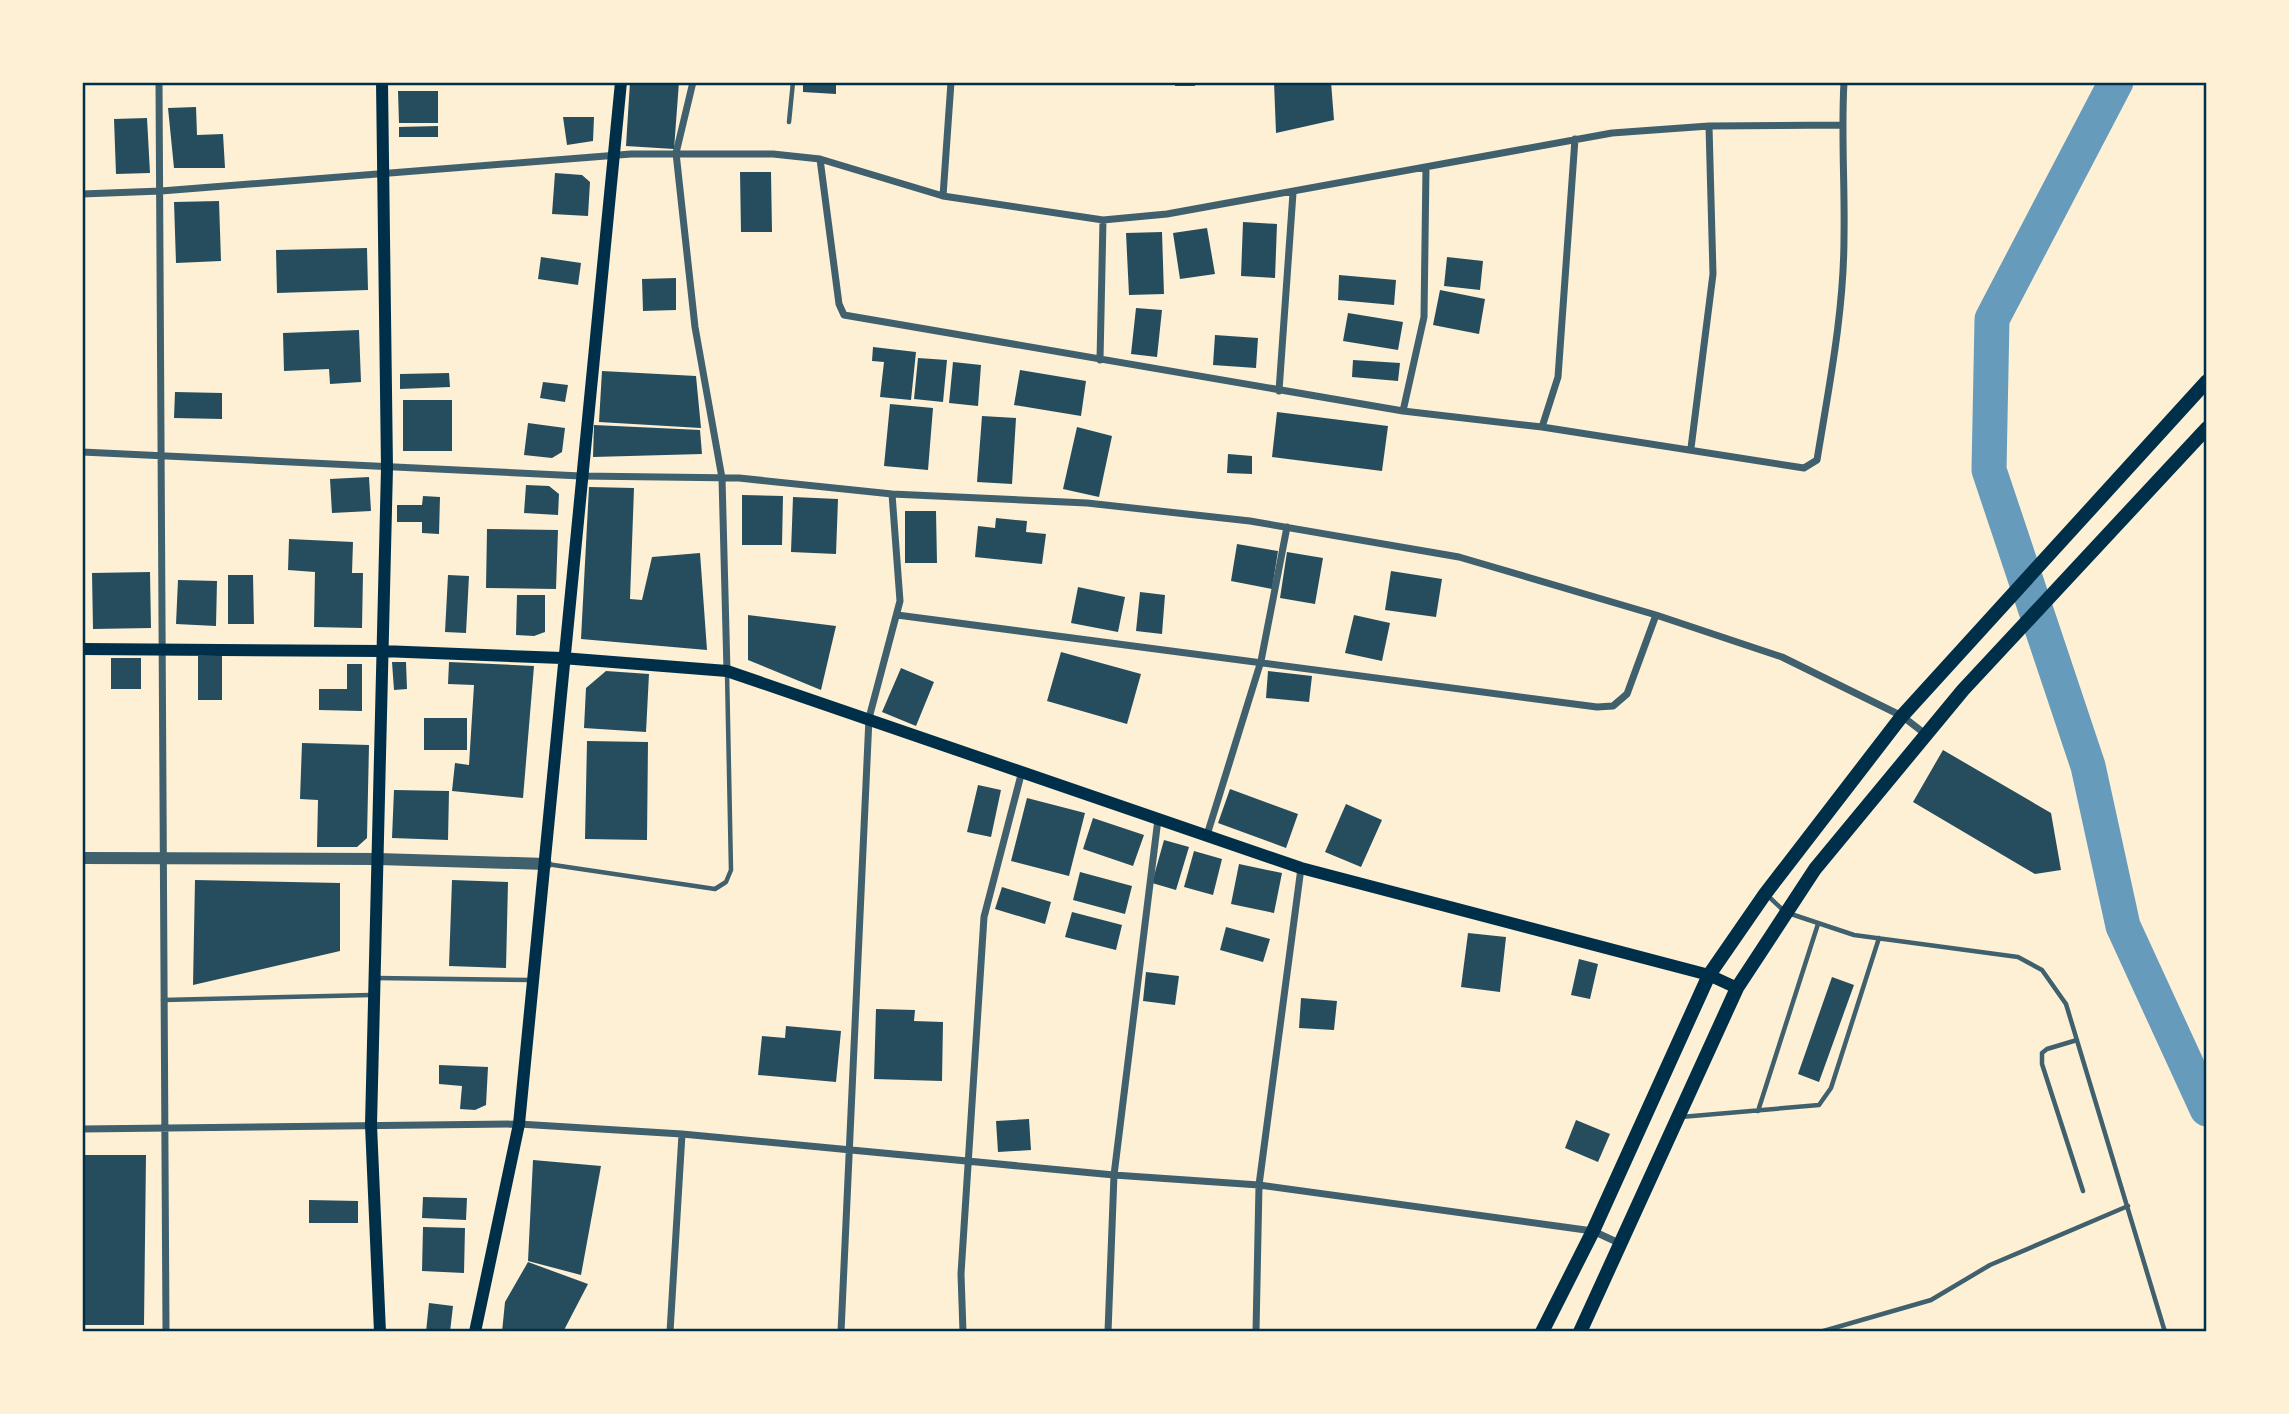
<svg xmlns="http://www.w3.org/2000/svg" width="2289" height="1414" font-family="Poppins,sans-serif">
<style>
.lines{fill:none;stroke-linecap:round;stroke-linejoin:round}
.river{stroke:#669bbc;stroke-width:35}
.building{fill:#264d5e}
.service{stroke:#3f606c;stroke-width:4.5}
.minor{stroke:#3f606c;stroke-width:7}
.tertiary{stroke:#3f606c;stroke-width:12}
.secondary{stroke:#003049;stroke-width:12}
.primary{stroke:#003049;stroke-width:14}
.neatline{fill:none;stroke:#003049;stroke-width:2.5}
</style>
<rect width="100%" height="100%" fill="#fdf0d5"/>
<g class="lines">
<path class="river" d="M2116 82 1992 319 1989 470 2088 766 2123 926 2207 1109"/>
</g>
<path class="building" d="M630 82H679L674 149 626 146Z
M803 82H836V94L803 92Z
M1175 82H1195V86H1175Z
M1274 82H1331L1334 120 1276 133Z
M398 91H438V123H399Z
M196 107 197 135 223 134 225 168H174L168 108Z
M563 117H594L593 141 567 145Z
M147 118 150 173 116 174 114 119Z
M438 126V137H399V127Z
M740 172H771L772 232H741Z
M555 173 582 175 590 182 588 216 552 214Z
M219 201 221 261 176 263 174 202Z
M1243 222 1277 224 1275 278 1241 276Z
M1207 228 1215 274 1180 279 1173 233Z
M1162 232 1164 294 1129 295 1126 233Z
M367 248 368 290 277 293 276 250Z
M541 257 581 263 578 285 538 279Z
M1447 257 1483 261 1480 290 1444 286Z
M1339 275 1396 280 1394 305 1338 300Z
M676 278V310L643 311 642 279Z
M1440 290 1485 299 1479 334 1433 325Z
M1136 308 1162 310 1157 357 1131 354Z
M1348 313 1403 322 1398 350 1343 341Z
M359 330 361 382 330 384 329 369 284 371 283 333Z
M1215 335 1258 338 1256 368 1213 365Z
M873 347 916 352 911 400 880 397 884 362 872 361Z
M918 358 947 360 943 402 914 399Z
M1353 360 1400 363 1398 381 1352 377Z
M953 362 981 365 978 406 949 403Z
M1020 370 1086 381 1081 416 1014 405Z
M602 371 696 376 701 428 599 422Z
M449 373 450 387 400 389V374Z
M543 382 568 385 565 402 540 398Z
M175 392 222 393V419L174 418Z
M403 400H452V451H403Z
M890 404 933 408 928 470 884 466Z
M1277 412 1388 426 1382 471 1272 457Z
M982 416 1016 418 1012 484 977 482Z
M528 423 565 428 562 452 552 458 524 455Z
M594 425 700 430 702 454 593 457Z
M1077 427 1112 436 1099 497 1063 489Z
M1228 454 1252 456V474L1227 473Z
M369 477 371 511 332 513 330 479Z
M526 485 549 486 559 494 558 515 524 513Z
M589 487 634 488 630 599 642 600 652 557 700 553 707 650 581 639Z
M742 495 783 496 782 545H742Z
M423 496 440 497 439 534 422 533V522H397V505H422Z
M793 497 838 499 836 554 791 552Z
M905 511H936L937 563H905Z
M996 518 1027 521 1026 532 1046 534 1042 564 975 557 978 526 995 528Z
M487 529 558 530 556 589 486 588Z
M289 539 353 542 352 573H363L362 628 314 627 315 572 288 570Z
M1237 544 1278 551 1272 589 1231 581Z
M1287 552 1323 558 1315 604 1280 598Z
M1391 571 1442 579 1436 617 1385 610Z
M150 572 151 628 93 629 92 573Z
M228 575H253L254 624H228Z
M448 575 469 576 466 633 445 632Z
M178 580 217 581 216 626 176 624Z
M1078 587 1125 597 1118 632 1071 623Z
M1140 592 1165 595 1162 634 1136 631Z
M517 595H545V632L534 636 516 635Z
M748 615 836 626 821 690 748 660Z
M1354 615 1390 623 1382 661 1345 653Z
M1061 652 1141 674 1127 724 1047 701Z
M198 656H222V700H198Z
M111 658H141V689H111Z
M392 662H406L407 689 394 690Z
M449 662 534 666 523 798 452 791 455 763 469 765 474 685 448 684Z
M347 664H362V711L319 710V689H347Z
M901 668 934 682 916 726 882 712Z
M606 671 649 674 646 732 584 728 586 688Z
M1268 671 1312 676 1309 702 1266 698Z
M424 718H467V750H424Z
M587 741 648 742 647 840 585 839Z
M302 743 369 745 367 838 357 847H317L318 800 300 799Z
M1943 750 2051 813 2061 870 2035 874 1913 802Z
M978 785 1001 790 991 837 967 832Z
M1230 789 1298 814 1286 848 1218 823Z
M394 790 449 791 448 840 392 838Z
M1027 798 1085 813 1069 876 1011 861Z
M1346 804 1382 820 1361 867 1325 852Z
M1093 818 1144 835 1133 866 1083 849Z
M1164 840 1189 847 1176 890 1152 883Z
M1194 851 1222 859 1213 895 1184 887Z
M1239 864 1282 873 1274 913 1231 904Z
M1080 872 1132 886 1125 914 1073 900Z
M195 880 340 883V951L193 985Z
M452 880 508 882 506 968 449 966Z
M1002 887 1051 902 1045 924 995 909Z
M1072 912 1122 925 1116 950 1065 937Z
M1226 927 1270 939 1263 962 1220 950Z
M1468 933 1506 937 1500 992 1461 987Z
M1579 959 1598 964 1590 999 1571 995Z
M1146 972 1179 976 1175 1005 1143 1001Z
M1832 977 1854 985 1819 1082 1798 1074Z
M1301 998 1337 1001 1334 1030 1299 1028Z
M876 1009 915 1010 914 1021 943 1022 942 1081 874 1079Z
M786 1026 841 1031 836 1082 758 1075 762 1036 785 1038Z
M439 1065 488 1067 486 1105 475 1110 460 1109 462 1086 439 1084Z
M1029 1119 1031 1150 998 1152 996 1121Z
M1576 1120 1610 1134 1598 1162 1565 1148Z
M82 1155H146L144 1325H82Z
M533 1160 601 1166 581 1275 528 1261Z
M423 1197 467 1198 466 1220 422 1218Z
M309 1200 358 1201V1223H309Z
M423 1227 465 1228 464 1273 422 1271Z
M528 1262 588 1284 563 1332H502L505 1302Z
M429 1303 453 1306 450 1332H426Z"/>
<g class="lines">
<path class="service" d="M789 122 793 82
M547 864 715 889 726 882 731 870 727 672
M1766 894 1785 912 1854 935 2018 957 2042 970 2066 1004 2165 1332
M376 978 531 980
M163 1000 371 995
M2077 1040 2047 1049 2042 1053V1064L2083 1191
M1758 1111 1818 924
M1681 1117 1819 1105 1831 1088 1879 938
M1820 1332 1931 1300 1990 1265 2128 1206"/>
<path class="minor" d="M159 82 166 1332
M693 82 676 153 695 327 722 478 727 671
M820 159 839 304 844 315 1403 411 1542 427 1804 468 1817 460C1829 386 1844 312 1844 237 1845 185 1841 134 1844 82
M82 194 161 191 631 154H773L820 159 943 196 1103 220 1167 214 1612 133 1709 126 1841 125
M943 196 951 82
M1100 360 1103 220
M1279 391 1293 193
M1403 411 1424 317 1426 167
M1542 427 1558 377 1575 139
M1691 448 1713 274 1709 126
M82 452 581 476 739 478 892 494 1087 503 1250 521 1459 557 1656 615 1782 657 1902 716 1924 733
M897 615 1597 707 1613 706 1627 694 1656 615
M1207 835 1261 661 1287 527
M82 1129 519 1124 682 1134 1114 1175 1259 1185 1593 1231 1619 1243
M670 1332 682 1134
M841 1332 869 718 900 601 892 494
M963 1332 961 1274 984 917 1022 771
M1108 1332 1114 1175 1158 819
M1256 1332 1259 1185 1301 868"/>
<path class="tertiary" d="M82 858 378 859 546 864"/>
<path class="secondary" d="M82 649 382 651 562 658 727 671 1301 868 1709 975 1737 988
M380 1332 371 1125 387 468 382 82
M475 1332 519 1124 621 82"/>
<path class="primary" d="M1542 1332 1593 1231 1709 975 1765 894 1902 716 2207 381
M1580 1332 1737 988 1815 869 1963 690 2207 428"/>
</g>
<rect width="2289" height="1414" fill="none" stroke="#fdf0d5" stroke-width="168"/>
<rect x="84" y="84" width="2121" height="1246" class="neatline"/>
</svg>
